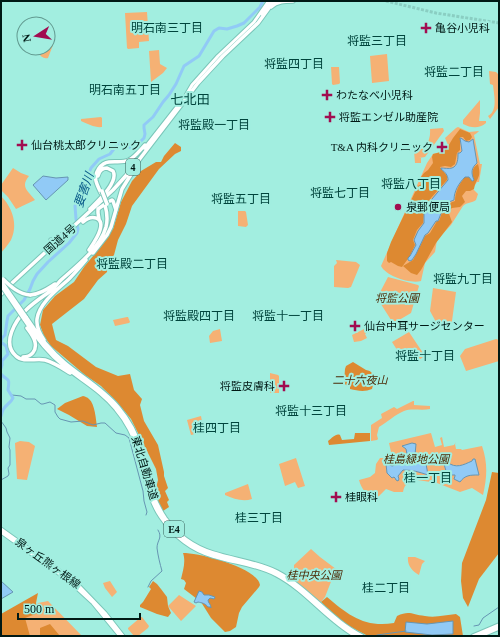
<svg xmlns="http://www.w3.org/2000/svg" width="500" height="637" font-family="'Times New Roman','Noto Sans JP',serif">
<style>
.green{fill:#f5b174}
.forest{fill:#dd8931}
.water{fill:#91caf6;stroke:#6695b2}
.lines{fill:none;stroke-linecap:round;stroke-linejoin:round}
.stream{stroke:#6695b2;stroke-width:1}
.river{stroke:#91caf6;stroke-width:3}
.major-tunnel{stroke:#8acec2;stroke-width:3;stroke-dasharray:3 1.5;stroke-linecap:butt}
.major-casing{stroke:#7ac6b9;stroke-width:5}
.highway-casing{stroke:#7ac6b9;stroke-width:5.5}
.major{stroke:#fff;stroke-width:3}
.highway{stroke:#fff;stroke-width:3.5}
.highway-bridge-casing{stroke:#7ac6b9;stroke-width:5.5;stroke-linecap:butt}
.highway-bridge{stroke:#fff;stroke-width:3.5}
.poi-dot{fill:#a10c50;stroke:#a2eee0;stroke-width:1.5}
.labels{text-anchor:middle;stroke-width:4;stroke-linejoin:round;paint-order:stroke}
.shield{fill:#a2eee0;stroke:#315952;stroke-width:1}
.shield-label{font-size:10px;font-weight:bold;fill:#001915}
.poi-label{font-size:11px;fill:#001915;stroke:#a2eee0;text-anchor:start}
.street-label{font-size:11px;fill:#001915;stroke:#a2eee0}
.park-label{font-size:11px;font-style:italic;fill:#4c2a06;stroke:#a2eee0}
.neighbourhood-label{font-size:12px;fill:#00443c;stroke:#a2eee0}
.water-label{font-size:12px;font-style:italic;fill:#075988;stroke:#a2eee0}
.quarter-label{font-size:13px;fill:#00443c;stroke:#a2eee0}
</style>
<rect width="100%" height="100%" fill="#a2eee0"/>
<path class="green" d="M147 12 149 41 139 42V48L128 49 127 48 125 13Z
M48 42 52 43 53 45 48 58C46 59 41 57 40 55L42 48H48Z
M159 50 160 64 167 68 163 73 151 82 149 51Z
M387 54 389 81 372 83 370 56Z
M331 67H339L340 83 339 84 333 85 332 84Z
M489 71 496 72 499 75V107L490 119 488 116C498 111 494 95 493 85L490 84Z
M480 100V113L479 121H486V123C479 129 471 128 463 124V120Z
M101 117 102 118V127C96 128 87 124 81 121V119Z
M458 127 469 132 479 131 477 133 474 135 480 164H482L479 182H477L473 188 474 190 478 194 476 200C472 203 467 202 463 206L451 225 437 240 435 252 425 263 421 281C410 284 386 276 381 266L396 232 427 163 433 154 441 152 444 148H446L448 145 445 138 456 128Z
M443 128 444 131 425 157 419 158H421V163H415L414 151C426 150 431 140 430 129Z
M13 168 21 173 29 176C20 187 28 191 35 200L16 209 8 197 1 190V185Z
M1 196C13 208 18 225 11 240 8 245 4 249 1 253Z
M238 211H245L246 212 248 225 246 227 238 226Z
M336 260 356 262 360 265 351 287 348 288 334 287V266L337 263Z
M388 277 418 285 419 286 411 313 394 323H393L377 298Z
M433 288 456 292 452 321 449 325 444 323 442 326 436 322 430 311Z
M127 317H128L130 322 129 323 115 326 113 320Z
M366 328 368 332 365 334 367 338 361 341 354 342 352 335Z
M220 329 222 341 210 343 209 336 213 331Z
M409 332 425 356 417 361 413 355 404 361 392 342Z
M496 339 499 340V361L466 371 460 356 465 349Z
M270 373 278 375 279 376V393H270Z
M413 401H414V405L430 406V409C422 411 411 408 404 411 396 414 386 423 379 427L377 435 378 439 377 440 371 441V425L382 418 381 414 394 407 397 409Z
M201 416 204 432 191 435 187 420Z
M431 433 435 447 442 445 440 438 442 437 444 447 454 445 456 442 455 437 456 442 455 444 456 449H461L462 450 482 446C488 463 487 478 483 495L472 488 460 492 437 483 411 479V481C406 483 404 487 403 492H394L386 489 374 501C367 496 361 488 359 480L370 477 375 473 376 464 380 458H392L393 453 391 452 389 443Z
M20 441 29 442 35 446 27 480 17 479 15 443Z
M296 458 305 486 298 488 295 482 285 486 279 464Z
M248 484 252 499C243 502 234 499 225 495V493Z
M311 549 320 557 336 569 325 597 321 602 290 579 294 573V565Z
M408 557H415L425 561 422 564 419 575C412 571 407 565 408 557Z
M110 581 117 592 112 597 105 588 103 583Z
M179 595 196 606 181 621 168 606Z
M48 601 82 636H1V631L35 611 38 603Z
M141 617H142L149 626 148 628 138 636H134L128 629V628Z"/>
<path class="forest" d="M460 129 470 133 472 137 470 140 466 141 463 137H460V150L457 153 455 164 451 167 445 166 440 167 447 176V180L431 198 424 213 423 223 417 230 413 240 415 245 410 256 402 267 398 266 391 262 389 263 387 261V253L391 242 418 186 422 184 425 185V178L421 177 424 173 428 170 433 163 432 157 433 154 441 152 444 148H447L453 138Z
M175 143 181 147V151L175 154 159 169 132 206 126 224 118 240 114 255 108 262 107 272 98 280 84 299 52 324 56 340 68 346 96 367 118 376 130 374 134 390 142 399 140 405 144 421 158 445 164 472V476L168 488 165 491 169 500 167 502 169 507 163 511 153 492 156 488 158 480 156 469 131 419 116 401 101 386 85 375 51 346 44 336 40 325 43 310 55 296 74 282 84 267 103 244 113 229 121 202 132 181 141 171 156 162H161L164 156Z
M478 164C482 179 476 177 474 189L470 191H466L462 196 465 202 460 207 452 208 448 211 452 222 436 243 421 270 417 275 411 273 403 266 413 260 425 236 430 233 437 221H439C442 212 445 204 455 201 455 192 459 184 465 177H469L472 181H473L474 180C472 174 471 168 478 164Z
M353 362 366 370C376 371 374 382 372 389 365 392 358 391 350 389V386L346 385 344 383 345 369 346 366Z
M83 396C86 397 87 397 89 399 95 404 96 420 97 427L87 426 69 415 57 409 65 403Z
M355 433H370V441L329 445 328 441C332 438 336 433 340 435L342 440 354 439Z
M492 472 499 473V553L479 579 468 607 463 598 461 581 462 563 486 500Z
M183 553C199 553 257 567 260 585L259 587 242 607 239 613 236 627 230 631 225 632 211 618 201 602 184 589 186 583 184 580 181 579C183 570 186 562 183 553Z
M153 581 157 584 161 589 167 597 168 606 171 613 168 617 157 614 140 607V605L143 602 151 589 149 587Z
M38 593 36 603 37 608 41 612 25 618 30 636H1V614Z
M327 597C348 615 365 628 394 623L397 616C410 610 412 615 425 616 435 618 446 615 456 614L460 617 463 636H368L349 626 337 617 321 602Z
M50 624 60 636H40V628Z"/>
<path class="water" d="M460 138H461L465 141 469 142 473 139 477 163C471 168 471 173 474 180L473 181H472L469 177H465C459 183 454 191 454 200L449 202 442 211 438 221H436L428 233 425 235 416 254 412 260 410 261 408 260V258L410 256 416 245 414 240 418 231 424 223V214L427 211V207L432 199 448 180C448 175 445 172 441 169V168C444 168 449 169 452 168 458 166 458 158 458 153H460L462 151Z
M43 176 56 178 68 177V180L46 200 33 185Z
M412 443 416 444 415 455 416 457 425 458 428 475C419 472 413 470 403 470L398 476 399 479 398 481 396 480 395 478 394 477 392 478 387 473 386 464H388L392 466 399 464 400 461 404 459 407 454 406 449 402 446Z
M473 459H475L479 475C470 475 465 475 460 482L454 479 455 476V475H452L448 478 444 464 447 462C456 469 463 465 472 461Z
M1 581 13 592 1 599Z
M199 591 202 592 204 595H209L215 597 214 599 210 598 208 600C208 603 211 604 211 608L210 607H208C205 603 202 603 198 602L196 603 194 602Z
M453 621V634L432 635 405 632 406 622 427 624Z"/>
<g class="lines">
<path class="stream" d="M12 395 21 396 26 399H35L41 404H43L50 402 55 405V412L58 417 60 419 71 422 83 421 93 425 101 423H105L116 433 125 435 129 438 143 491 144 501 147 512 146 515
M1 421 6 428 7 432 10 438 9 447 10 450V465L8 468 9 474 8 476 1 480
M148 587 151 581 162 571C160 564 158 556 157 548 157 540 163 538 158 530
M474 626 479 625 483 618 499 607
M377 635 406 631"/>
<path class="river" d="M1 368 2 365V361L8 354 6 346 1 342 2 338 5 335 7 321 8 316 24 300 30 289 33 281 37 274 48 262 69 243 77 233 78 229 76 219 75 206 86 191 88 175 91 168 99 159 110 154 117 145 120 143H123L131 148 137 145 144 138 145 134 144 128V125L153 117 163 102 169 95 176 84 184 66 199 56 214 31 219 28 227 29 237 26 244 23 260 7 263 1
M1 374C8 382 10 376 8 390L13 398C11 403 5 405 3 410 2 412 2 414 1 416"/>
<path class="major-tunnel" d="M386 1 436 13 499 23"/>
<g class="major-casing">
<path id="major" d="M185 97 192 85 218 56 254 22 268 2
M1 529 61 572 79 586 105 613 123 636
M1 532 68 580 93 603 120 636"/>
</g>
<g class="highway-casing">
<path id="highway" d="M271 7C277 1 285 1 293 1
M262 14 270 1
M145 148 178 106
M101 193C99 189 97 185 96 181 94 172 101 163 109 162 116 161 122 163 129 160 135 157 140 150 145 145
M90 209C98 201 119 182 113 171L107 168C102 168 99 171 98 176
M99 219 98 213V209L108 202 112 200 113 201 116 210
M83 222C92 214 104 217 100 230 98 237 93 244 89 250
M59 237 71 227
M50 246 51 243V240H54L57 239
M93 253 107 235 111 227 122 189 135 168
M1 294 12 283 113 190 132 169 198 83 223 56 258 23 274 1
M30 295C40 294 47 289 55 284
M26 317C37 334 49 350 65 363 83 378 103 389 118 407 129 420 137 435 141 450 149 476 149 494 165 518 177 535 194 547 213 553 235 560 257 562 277 572 309 589 330 620 362 636
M24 319C35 336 47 352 63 365 81 380 102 391 116 409 127 422 134 436 139 452 146 474 147 497 161 517 174 536 192 550 213 556 235 563 257 564 277 575 307 591 327 620 356 636
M44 340C40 334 36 327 37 319 39 303 58 289 69 279 75 273 81 266 86 260
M23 357C31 357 37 351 35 342 34 337 30 332 27 328
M70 373C62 368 55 363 45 360 36 358 23 363 16 356 1 343 16 320 26 310 34 302 44 296 53 289 56 286 58 283 61 280 77 266 100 248 106 227 108 219 107 212 105 205
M473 636 499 625
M480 636 499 628"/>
</g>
<use href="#major" class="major"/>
<use href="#highway" class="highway"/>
<g class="highway-bridge-casing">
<path id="highway-bridge" d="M102 191 107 204
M3 279C11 287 19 294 30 295
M1 281 26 317
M1 285 24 319"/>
</g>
<use href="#highway-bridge" class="highway-bridge"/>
</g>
<g class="poi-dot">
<path d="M424 22h4v4h4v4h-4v4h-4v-4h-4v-4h4z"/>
<path d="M325 89h4v4h4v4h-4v4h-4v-4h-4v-4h4z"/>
<path d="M328 111h4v4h4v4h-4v4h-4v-4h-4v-4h4z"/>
<path d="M20 139h4v4h4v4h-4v4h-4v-4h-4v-4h4z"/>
<path d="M440 141h4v4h4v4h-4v4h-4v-4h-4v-4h4z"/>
<circle cx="398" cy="207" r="4"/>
<path d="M353 320h4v4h4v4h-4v4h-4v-4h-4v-4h4z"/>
<path d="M282 380h4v4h4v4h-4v4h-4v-4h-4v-4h4z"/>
<path d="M334 491h4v4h4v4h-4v4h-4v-4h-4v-4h4z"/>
</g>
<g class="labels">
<g class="shield">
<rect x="126" y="159" width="14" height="16" rx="3"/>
<rect x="164" y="521" width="20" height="16" rx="3"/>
</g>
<g class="shield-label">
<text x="133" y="171">4</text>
<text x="174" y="533">E4</text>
</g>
<g class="poi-label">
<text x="435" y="32">亀谷小児科</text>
<text x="336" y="99">わたなべ小児科</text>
<text x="339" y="121">将監エンゼル助産院</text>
<text x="31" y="149">仙台桃太郎クリニック</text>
<text x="433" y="151" text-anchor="end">T&amp;A 内科クリニック</text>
<text x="406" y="211">泉郵便局</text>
<text x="364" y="330">仙台中耳サージセンター</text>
<text x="275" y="390" text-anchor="end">将監皮膚科</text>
<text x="345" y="501">桂眼科</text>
</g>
<g class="street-label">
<text transform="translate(60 239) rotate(-42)" y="4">国道4号</text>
<text transform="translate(145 468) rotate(73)" y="4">東北自動車道</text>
<text transform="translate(48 563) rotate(36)" y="4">泉ヶ丘熊ヶ根線</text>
</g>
<g class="park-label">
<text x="397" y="302">将監公園</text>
<text x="360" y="384">二十六夜山</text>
<text x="416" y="463">桂島緑地公園</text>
<text x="314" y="579">桂中央公園</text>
</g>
<g class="neighbourhood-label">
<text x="167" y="32">明石南三丁目</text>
<text x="377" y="45">将監三丁目</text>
<text x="294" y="68">将監四丁目</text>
<text x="454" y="76">将監二丁目</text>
<text x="125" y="94">明石南五丁目</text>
<text x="214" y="129">将監殿一丁目</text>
<text x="411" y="188">将監八丁目</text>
<text x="340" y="197">将監七丁目</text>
<text x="241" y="203">将監五丁目</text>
<text x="132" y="268">将監殿二丁目</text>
<text x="463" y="283">将監九丁目</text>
<text x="199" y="320">将監殿四丁目</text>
<text x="288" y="320">将監十一丁目</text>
<text x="425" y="360">将監十丁目</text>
<text x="311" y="415">将監十三丁目</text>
<text x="217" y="432">桂四丁目</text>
<text x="428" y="482">桂一丁目</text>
<text x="259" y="522">桂三丁目</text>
<text x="386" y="592">桂二丁目</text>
</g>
<g class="water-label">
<text transform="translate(84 190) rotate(-71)" y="4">要害川</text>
</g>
<g class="quarter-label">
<text x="190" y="104">七北田</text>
</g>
</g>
<rect width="500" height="637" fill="none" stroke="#001915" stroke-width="4"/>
<g transform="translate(36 36) rotate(258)"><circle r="19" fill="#a2eee0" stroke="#61998f"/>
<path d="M0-3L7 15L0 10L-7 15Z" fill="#a10c50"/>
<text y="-6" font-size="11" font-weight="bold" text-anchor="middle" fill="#001915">N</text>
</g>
<path d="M18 613v6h122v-6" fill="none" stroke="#001915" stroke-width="2"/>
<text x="24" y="613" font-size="12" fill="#001915" stroke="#a2eee0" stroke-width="3" paint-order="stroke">500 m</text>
</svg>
